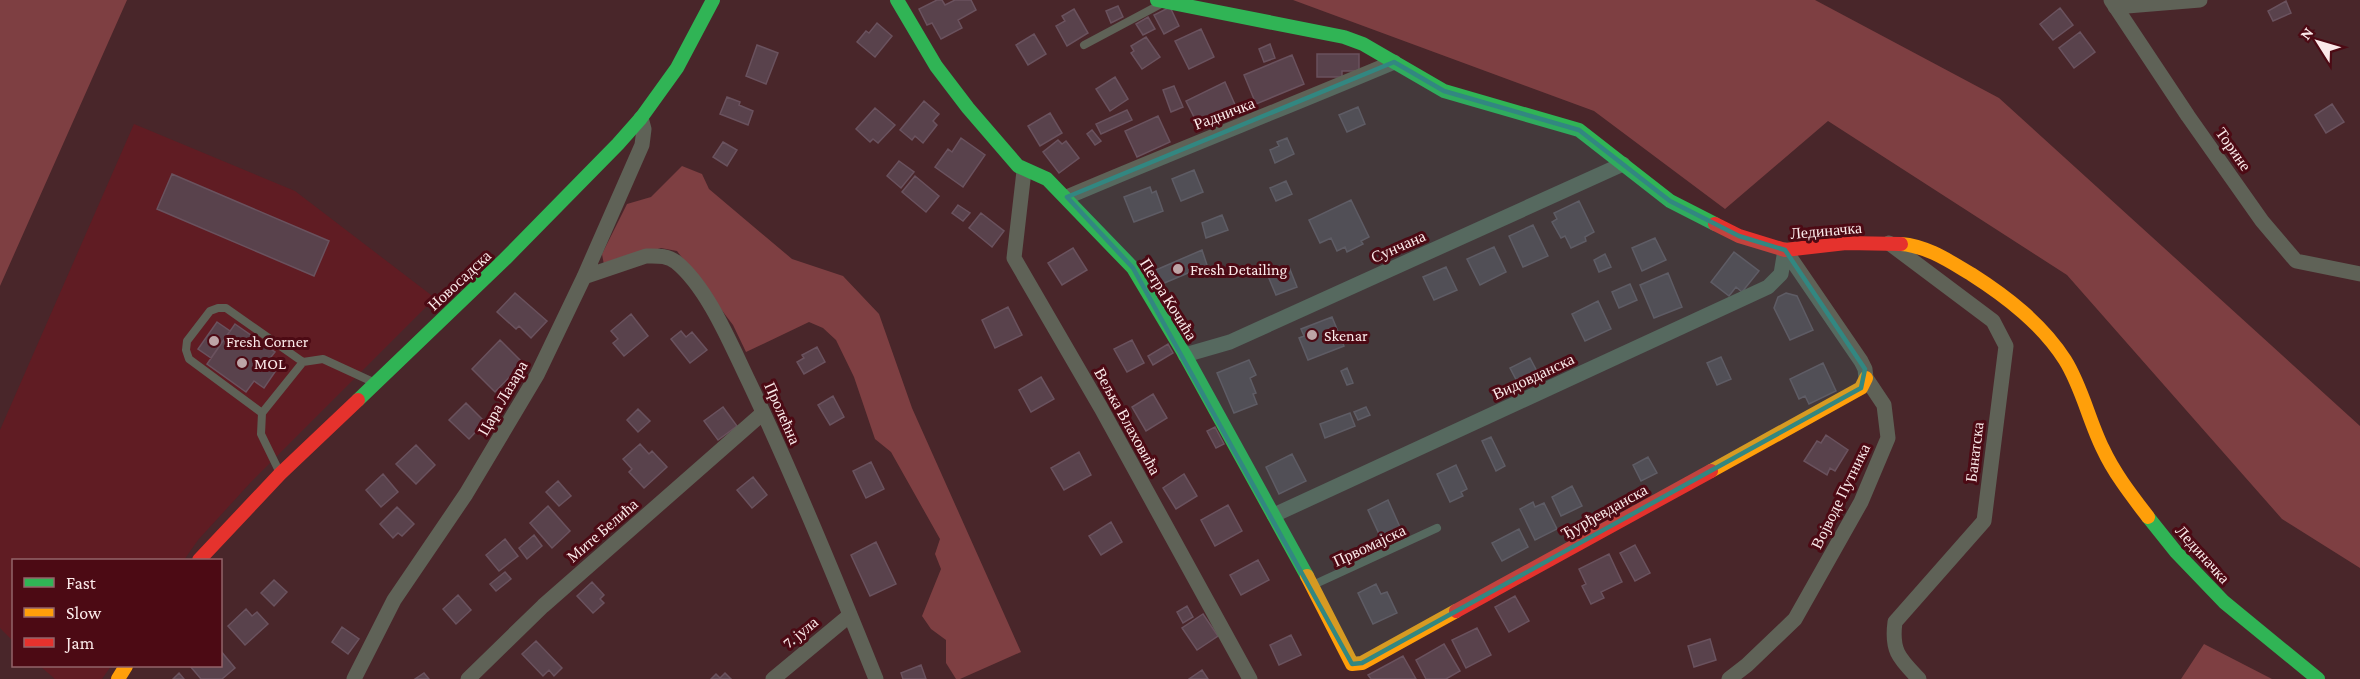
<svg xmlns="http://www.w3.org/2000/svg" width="2360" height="679" font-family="'Crimson Pro',serif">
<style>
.built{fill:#601c23}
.green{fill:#7e3f42}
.building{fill:#59424c;stroke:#6a525e;stroke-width:1.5}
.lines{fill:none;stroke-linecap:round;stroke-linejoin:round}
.lane{stroke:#5f6257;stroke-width:8}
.street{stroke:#5f6257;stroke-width:15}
.fast{stroke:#30b455;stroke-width:14}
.slow{stroke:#ff9f0a;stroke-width:14}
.jam{stroke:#e5322d;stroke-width:14}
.marked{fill:#328781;fill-opacity:0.2;stroke:#328781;stroke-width:4.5;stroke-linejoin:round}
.poi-dot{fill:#bda5a7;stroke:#4c0a14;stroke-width:2}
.labels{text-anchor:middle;stroke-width:6;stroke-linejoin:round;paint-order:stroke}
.street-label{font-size:16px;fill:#fbeaea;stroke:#4c0a14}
.poi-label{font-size:16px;fill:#fbeaea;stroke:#4c0a14;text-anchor:start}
</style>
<rect width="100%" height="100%" fill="#49262a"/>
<path class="built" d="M134 124 295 191 435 298 251 482 198 540 184 560H14L13 641 0 628V430Z
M40 666H111L102 679H55Z"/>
<path class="green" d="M0 0H127L0 286Z
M1293 0H1815L1999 98 2360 426V568L2282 519 2067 275 1828 121 1725 209 1594 111Z
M682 166 702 174 709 189 792 259 843 276 879 314 912 408 1021 652 960 679H956L946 663V640L931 629 922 616 941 569 935 554 940 539 891 452 875 439 854 377 836 340 823 328 809 322 746 352 733 325 677 251 661 248 604 265 602 254 627 204 651 197Z
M2204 644 2272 679H2181Z"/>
<path class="building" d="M937 0H942L945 5 955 0H971L976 10 958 20 962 28 941 39 932 23 927 25 919 9Z
M2286 1 2291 13 2273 21 2268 11Z
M1118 6 1123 17 1111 23 1106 11Z
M1170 7 1179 26 1164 34 1154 15Z
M2060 8 2073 25 2053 40 2040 24Z
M1074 9 1088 33 1067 46 1056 26 1065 21 1062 16Z
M1148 17 1155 29 1143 35 1136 24Z
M877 23 892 36 875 57 857 42 866 31 869 33Z
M1201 29 1214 57 1189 69 1175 41Z
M2080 32 2095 52 2074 68 2059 48Z
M1034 34 1046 54 1028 65 1016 45Z
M1146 37 1160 57 1142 69 1131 53 1134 51 1131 46Z
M1270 44 1275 58 1264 62 1259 49Z
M757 45 778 53 766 84 746 76Z
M1317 54H1359V71H1342V77H1317Z
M1292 55 1304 84 1256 104 1244 75Z
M1115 77 1128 99 1110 111 1096 89Z
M1225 82 1236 107 1198 125 1186 101Z
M1174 86 1183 107 1171 112 1163 90Z
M727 97 740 102 739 105 753 111 748 125 720 114Z
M924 101 939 114 933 121 937 125 923 143 915 136 912 140 900 130Z
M2332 104 2344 122 2326 133 2315 115Z
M1358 107 1365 124 1347 132 1339 115Z
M875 108 895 125 878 143 873 139 870 142 856 129Z
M1127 110 1132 120 1101 134 1096 124Z
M1050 113 1062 133 1040 146 1028 126Z
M1158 116 1170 142 1137 157 1125 131Z
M1092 130 1101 141 1095 145 1087 134Z
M961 138 985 155 963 187 935 167 948 149 952 152Z
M1287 138 1294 154 1275 163 1270 150 1279 146 1277 142Z
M1058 140 1062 144 1066 141 1079 158 1059 173 1043 152Z
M723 142 737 150 727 166 713 157Z
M899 161 914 172 901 188 887 176Z
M1194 170 1203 192 1181 201 1172 179Z
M172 174 329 241 314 276 157 209Z
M915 176 939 196 926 212 902 192Z
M1286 181 1292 194 1276 201 1270 188Z
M1150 187 1152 193 1156 191 1163 211 1134 222 1124 197Z
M1351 200 1369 237 1361 241 1363 244 1347 252 1345 247 1337 251 1331 238 1320 243 1309 220Z
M1579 201 1594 232 1585 237 1586 241 1571 248 1565 236 1561 238 1552 222 1557 219 1554 213Z
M958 205 970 213 963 221 952 213Z
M981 213 1004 231 992 247 969 228Z
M1222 215 1228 230 1206 238 1202 223Z
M1533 225 1548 256 1523 267 1509 236Z
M1655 238 1666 260 1642 271 1632 248Z
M1494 247 1506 272 1480 285 1467 259Z
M1073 248 1087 270 1062 285 1048 263Z
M1202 250 1207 265 1155 287 1149 273Z
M1734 252 1759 271 1742 292 1736 287 1729 296 1711 282Z
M1605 254 1611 267 1599 272 1594 260Z
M1289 267 1297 287 1276 295 1268 276Z
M1446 267 1457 290 1434 300 1423 277Z
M1668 273 1682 307 1654 318 1640 285Z
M1630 284 1637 300 1619 308 1612 292Z
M515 293 547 321 531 338 519 326 516 329 497 312Z
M1786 293 1797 296 1813 330 1790 340 1774 308 1778 297Z
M1598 301 1611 329 1585 341 1572 314Z
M1008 307 1022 335 995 348 982 320Z
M631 314 648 336 624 356 613 343 618 339 611 331Z
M1332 317 1344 346 1308 360 1299 338 1304 336 1301 329Z
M217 322 230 331 211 358 198 349Z
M235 324 275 352 267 362 277 369 264 388 254 381 246 392 207 364Z
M681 331 686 337 692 332 707 350 690 363 671 339Z
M500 340 523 363 495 392 472 369Z
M1132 340 1144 363 1127 372 1114 349Z
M1168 344 1173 353 1153 365 1148 356Z
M817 347 825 362 804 374 797 362 804 358 802 355Z
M1721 357 1731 379 1717 385 1707 363Z
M1530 358 1541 379 1521 389 1510 368Z
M1249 360 1256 375 1250 378 1256 393 1253 394 1257 404 1234 413 1217 373Z
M1823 363 1836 391 1809 404 1805 396 1799 399 1790 379Z
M1347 368 1353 383 1347 385 1341 371Z
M1041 377 1054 399 1031 412 1019 390Z
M1153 394 1167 418 1146 431 1132 407Z
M833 396 844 417 830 425 818 405Z
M466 403 485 422 469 439 449 420Z
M723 407 737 426 718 440 704 421Z
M1366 407 1370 415 1358 420 1354 412Z
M638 409 650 421 638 432 627 420Z
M1350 413 1355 426 1325 438 1320 424Z
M1215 427 1224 444 1216 448 1207 431Z
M1826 435 1848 450 1835 471 1830 468 1827 475 1804 461 1817 441 1821 443Z
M1491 437 1505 466 1496 471 1482 441Z
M640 444 649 454 652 451 667 467 644 488 629 472 632 469 623 459Z
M416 445 435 465 416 484 396 464Z
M1079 452 1091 475 1064 490 1051 468Z
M1292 454 1306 481 1279 494 1266 467Z
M1648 457 1657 473 1641 481 1633 465Z
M871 462 884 489 866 498 853 471Z
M1456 465 1467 489 1461 492 1463 496 1450 502 1437 474Z
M383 474 398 492 381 507 366 490Z
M1184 474 1197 496 1176 509 1163 488Z
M753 477 767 495 752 508 737 490Z
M558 481 571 496 559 506 546 492Z
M1572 486 1582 506 1561 516 1552 497Z
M1388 500 1400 527 1380 536 1368 510Z
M1533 502 1535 507 1544 503 1557 529 1535 540 1520 509Z
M1228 505 1242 531 1215 546 1201 520Z
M548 506 570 531 552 548 530 523Z
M397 507 414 524 402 536 398 533 393 538 380 524Z
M1111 522 1122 542 1101 555 1089 536Z
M1519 529 1528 547 1502 561 1492 543Z
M534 535 542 546 527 559 519 548Z
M505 539 518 556 499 571 486 555Z
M876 542 896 584 870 596 851 555Z
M1635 545 1650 573 1635 581 1620 553Z
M1609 554 1622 582 1601 592 1604 598 1591 604 1582 586 1586 584 1579 569Z
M1258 560 1269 580 1241 595 1230 575Z
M505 572 511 579 496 591 490 584Z
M274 580 287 592 274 606 261 593Z
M592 582 604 595 600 599 604 603 593 613 577 596Z
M1376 584 1381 594 1387 592 1397 613 1373 624 1358 593Z
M458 595 471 610 456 624 443 609Z
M1515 596 1529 621 1509 632 1495 607Z
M1187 606 1193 617 1183 623 1177 612Z
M246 609 252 616 257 612 268 624 245 645 228 626Z
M1203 614 1218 636 1197 650 1182 628Z
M342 627 359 639 348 654 332 642Z
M1477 628 1491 655 1466 668 1452 640Z
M1291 635 1301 655 1279 665 1270 645Z
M1710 639 1716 660 1694 667 1688 646Z
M536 641 562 668 554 676 549 670 543 676 522 654Z
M1444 644 1460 671 1446 679H1426L1416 660Z
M220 650 235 668 222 679H201L190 666H220Z
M1403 656 1416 679H1371L1368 675Z
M921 665 926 679H903L901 673Z
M1202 670 1208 679H1189Z
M179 673 184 679H173Z
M424 673 429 679H415Z
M725 673 731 679H711L716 674 720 678Z"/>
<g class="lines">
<path class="lane" d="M1084 45 1161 4
M262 413 189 359 186 350 187 341 210 311 218 308H226L303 362
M279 471 261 434 262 413 303 362 323 359 373 382
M1313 585 1437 528"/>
<path class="street" d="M2111 0 2188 116 2262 221 2296 261 2360 274
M2115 7 2200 0
M1024 171 1014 258 1101 408 1250 679
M1067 197C1175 151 1285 108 1394 62
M1889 243 1993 321 2006 346 1984 521 1895 622C1891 652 1900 659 1919 679
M584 277 646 256C657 256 667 255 676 262 708 288 731 345 749 382 795 479 836 579 876 679
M1185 355 1230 342 1623 164
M1274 515 1768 287 1781 274 1785 250
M354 679 394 600 466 494 537 375 584 277 642 145 644 129 641 118
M468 679 543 606 763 413
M773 679 850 615
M1729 679 1747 665 1795 619 1861 502 1888 438 1884 405 1866 378 1865 369 1861 361 1785 250"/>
<path class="fast" d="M897 0 936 66 968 108 1018 166 1047 179 1133 268 1185 355 1307 576
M1157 0 1344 37 1363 44 1444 91 1579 130 1670 201 1715 224
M358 400 505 259 618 144 641 118 677 68 713 0
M2148 517 2176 552 2224 602 2318 679"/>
<path class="slow" d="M1901 244C1927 246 1949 261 1971 274 2007 297 2042 324 2065 360 2082 387 2089 421 2103 449 2114 473 2132 496 2148 517
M1711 471 1861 388 1866 378
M1307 576 1352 664 1362 663 1456 611
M118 679 126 666"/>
<path class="jam" d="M1715 224 1739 236 1785 250 1846 243 1901 244
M199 560 280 474 358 400
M1456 611 1711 471"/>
</g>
<path class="marked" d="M1394 62 1444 91 1579 130 1670 201 1739 236 1785 250 1865 369 1861 388 1362 663 1352 664 1133 268 1067 197Z"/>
<g class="poi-dot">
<circle cx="1178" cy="269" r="6"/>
<circle cx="1312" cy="335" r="6"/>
<circle cx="214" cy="341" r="6"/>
<circle cx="242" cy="363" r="6"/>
</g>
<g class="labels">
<g class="street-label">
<text transform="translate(1224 113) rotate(-21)" y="6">Радничка</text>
<text transform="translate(2234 149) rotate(55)" y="6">Торине</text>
<text transform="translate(1826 230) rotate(-5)" y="6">Лединачка</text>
<text transform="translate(1398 246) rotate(-24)" y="6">Сунчана</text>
<text transform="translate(459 280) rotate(-43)" y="6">Новосадска</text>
<text transform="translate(1169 299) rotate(58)" y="6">Петра Кочића</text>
<text transform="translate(1533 376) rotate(-25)" y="6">Видовданска</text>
<text transform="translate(502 398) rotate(-60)" y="6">Цара Лазара</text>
<text transform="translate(783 413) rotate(66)" y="6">Пролећна</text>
<text transform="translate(1128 421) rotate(61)" y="6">Вељка Влаховића</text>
<text transform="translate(1974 452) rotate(-83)" y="6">Банатска</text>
<text transform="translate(1840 496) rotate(-64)" y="6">Војводе Путника</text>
<text transform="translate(1604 511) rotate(-29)" y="6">Ђурђевданска</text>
<text transform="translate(602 530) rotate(-41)" y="6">Мите Белића</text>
<text transform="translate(1369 545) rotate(-25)" y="6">Првомајска</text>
<text transform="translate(2203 554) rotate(48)" y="6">Лединачка</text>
<text transform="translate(800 632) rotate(-39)" y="6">7. јула</text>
</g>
<g class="poi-label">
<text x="1190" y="275">Fresh Detailing</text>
<text x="1324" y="341">Skenar</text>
<text x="226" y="347">Fresh Corner</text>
<text x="254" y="369">MOL</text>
</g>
</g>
<rect x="12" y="559" width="210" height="108" fill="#4c0a14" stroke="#92646a" stroke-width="1.5"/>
<rect x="24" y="578" width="30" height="9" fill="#30b455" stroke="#92646a" stroke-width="1.5"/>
<text x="66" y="589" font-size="18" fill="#fbeaea">Fast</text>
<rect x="24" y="608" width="30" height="9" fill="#ff9f0a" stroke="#92646a" stroke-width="1.5"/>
<text x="66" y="619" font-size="18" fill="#fbeaea">Slow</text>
<rect x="24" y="638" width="30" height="9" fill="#e5322d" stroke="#92646a" stroke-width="1.5"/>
<text x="66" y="649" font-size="18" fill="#fbeaea">Jam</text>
<g transform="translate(2318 42) rotate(307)" stroke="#4c0a14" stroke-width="4.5" paint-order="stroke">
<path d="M0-4.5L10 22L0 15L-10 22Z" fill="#fbeaea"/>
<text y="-9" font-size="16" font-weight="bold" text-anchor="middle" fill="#fbeaea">N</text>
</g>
</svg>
